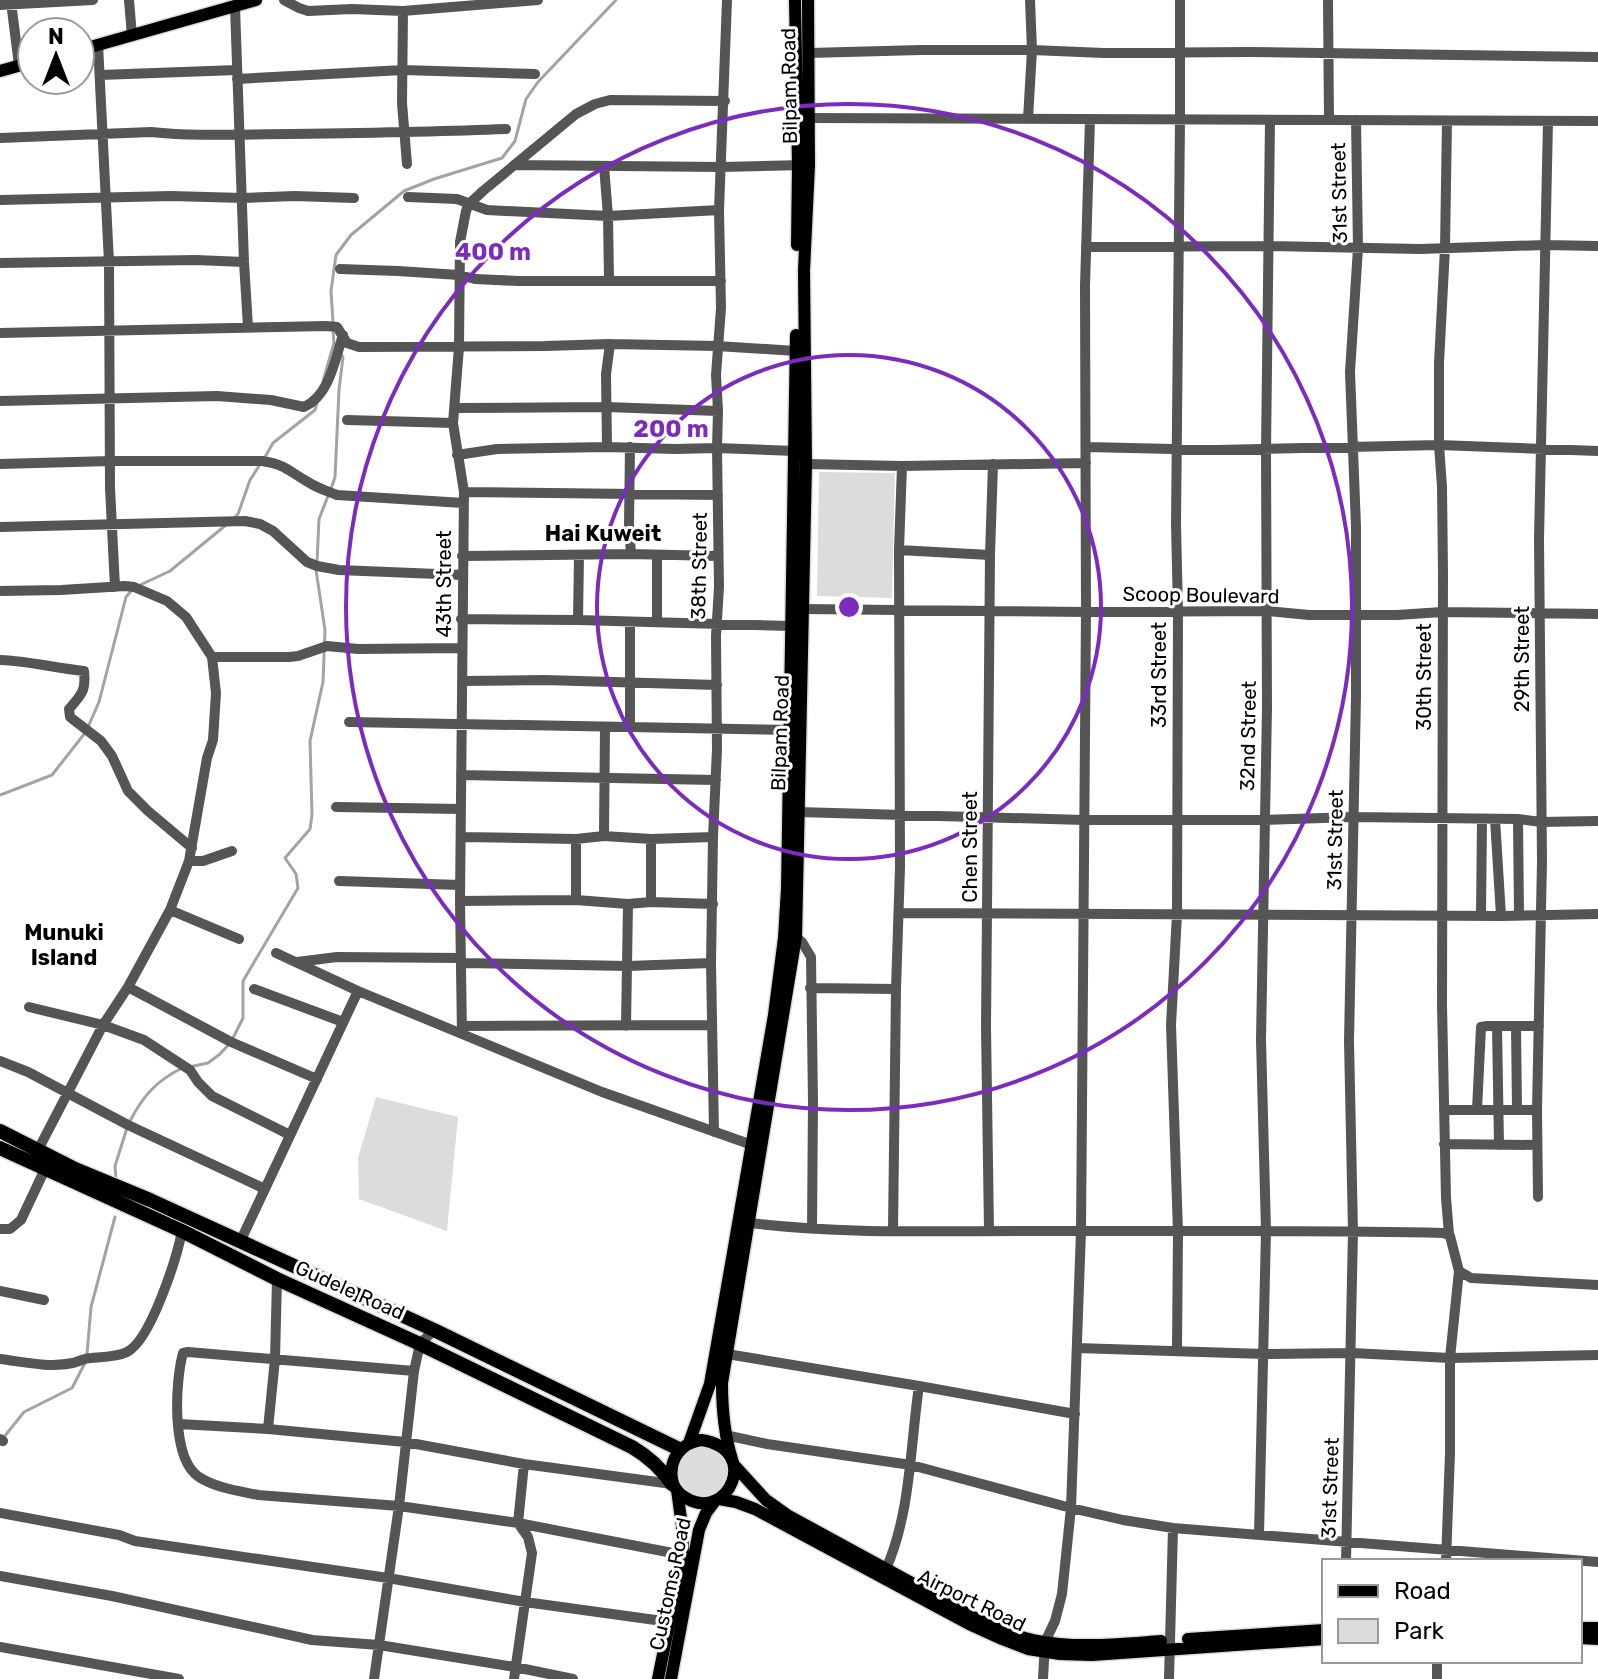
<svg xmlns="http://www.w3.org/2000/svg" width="1598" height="1679" font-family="Rubik,sans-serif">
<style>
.park{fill:#dcdcdc}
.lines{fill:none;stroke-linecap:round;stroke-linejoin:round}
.stream{stroke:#a3a3a3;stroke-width:3}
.major-casing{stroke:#dbdbdb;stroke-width:15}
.highway-casing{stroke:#dbdbdb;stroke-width:17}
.minor{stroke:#555;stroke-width:10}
.major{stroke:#000;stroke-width:12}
.highway{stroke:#000;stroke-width:14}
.ring{fill:none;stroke:#7b2cbf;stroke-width:4}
.labels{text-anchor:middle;stroke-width:6;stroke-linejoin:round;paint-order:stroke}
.street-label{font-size:20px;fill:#000;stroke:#fff}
.neighbourhood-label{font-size:22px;font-weight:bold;fill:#000;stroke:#fff}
.centre{fill:#7b2cbf;stroke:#fff;stroke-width:4}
.ring-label{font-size:24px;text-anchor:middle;font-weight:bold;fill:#7b2cbf;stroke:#fff;stroke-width:6;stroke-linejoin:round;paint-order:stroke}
</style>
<rect width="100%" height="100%" fill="#fff"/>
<path class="park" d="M819 472 895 473 892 598 817 596Z
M376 1097 458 1117 447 1231 359 1199 358 1158Z
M678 1471a25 25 0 1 1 50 0a25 25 0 1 1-50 0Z"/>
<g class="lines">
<path class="stream" d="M333 322 331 291 336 255 351 235 404 191 434 179 502 158 515 141 526 99 538 82 616 0
M323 381 334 343 333 330
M265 457 273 443 315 410 317 403
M331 489 335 477 339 390 343 357 341 354
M235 517 238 514 250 480 261 463
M317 562 319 519 328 496
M138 586 170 571 226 525
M88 727 99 702 126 597 132 590
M0 795 52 775 85 733
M189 1067 208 1063 220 1054 231 1042 243 1018V981L298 888 296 874 285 858 310 829 312 815 310 741 323 682 325 630 316 570
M130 1121C143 1096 156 1081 182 1068
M116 1179 115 1166 127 1128
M87 1354 91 1307 115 1217
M4 1437 24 1412 72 1388 86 1361"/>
<g class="major-casing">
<path id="major" d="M795 0 798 165 797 245
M80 50 256 0
M0 71 32 62
M701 1440C762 1449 728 1523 686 1498 679 1494 673 1487 672 1479 669 1459 681 1443 701 1440Z
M689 1443 710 1384 734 1247 774 1015 784 938 787 889 796 335
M732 1459C724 1434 722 1410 722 1383L796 937 806 464 804 270 809 165 808 0
M734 1465 766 1500 787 1515C835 1541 884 1568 932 1594 964 1612 997 1632 1033 1640 1075 1649 1119 1644 1161 1641
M719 1499 736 1502 755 1509 969 1624 1002 1639 1028 1649 1060 1654 1092 1655 1324 1639
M1580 1628H1598
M1580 1638 1598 1639
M1188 1639 1324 1630
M658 1679 683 1555 682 1526 677 1490
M671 1679 699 1530 706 1513 715 1501"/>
</g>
<g class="highway-casing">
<path id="highway" d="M0 1131 75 1169 150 1200 434 1330 679 1449
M0 1148 182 1231 277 1279 420 1344 632 1447C649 1457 661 1468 672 1484"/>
</g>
<path class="minor" d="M129 0 132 36
M284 0 299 8 308 11 352 9 403 11 538 0
M1328 0 1329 120
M11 2 19 65
M0 5 93 0
M235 7 244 262 248 327
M403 11 402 103 407 164
M98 44 109 262 110 488 115 587
M809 53 921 50H1032L1104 53 1250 52 1598 57
M100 75 237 70
M237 79 403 70 535 74
M725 101 610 100 595 104 576 114 483 191 469 204 466 211 460 242 459 347 453 423 464 492 460 901 462 1034 602 1092 755 1146
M808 118 1598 121
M1028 119 1032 50 1030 0
M1447 121 1445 248 1439 363V445L1442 487 1443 573 1442 1005 1446 1198 1449 1234
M0 138 151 132C197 137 245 134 292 134 363 133 434 132 506 129
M514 165 721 167 804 165
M604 166 608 216 609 281
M408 197 457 199 487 210 608 216 719 210
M0 200 171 196 243 198 295 196 354 198
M1086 247 1269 246 1420 249 1545 245 1598 246
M0 263 196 260 244 262
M340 269 398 271 459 275 475 279 518 281H721
M0 333 326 326 337 327 347 343 359 347 545 346 610 344 717 346 796 351
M0 401 217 396 271 400 304 407C330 395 335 359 343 335
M455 408 606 407 718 411
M347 420 453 423
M607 447 606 374 610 344
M630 447 629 525 631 554
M1086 447 1217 450 1439 445 1598 451
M457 455 497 449 607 447 675 449 717 448 795 451
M0 464 110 461H262C287 465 288 471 308 482 317 488 327 491 337 495L463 503
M806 464 902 466 1086 463
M464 492 718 495
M0 527 245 521 260 524 273 531 307 562 317 566 339 570 462 575
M899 550 990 555
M462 556 631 554 718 556
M0 591 61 590 125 586 134 587 167 601 186 617 212 657 216 693 213 740 207 758 189 861 170 910 128 987 103 1025 38 1150
M802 609 1086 612 1268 611 1309 615H1397L1442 612 1598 614
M461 619 578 620 791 626
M578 620 579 555
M657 621V556
M212 657H289L298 656 327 646 358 649 462 648
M0 660C29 661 55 668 84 671 86 691 82 694 69 709L70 717 101 741 112 756 128 791 148 811 192 848
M463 681 544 680 717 685
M349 722 795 730
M630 727V622
M461 775 716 780
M336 807 461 809
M798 812 1084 820H1264L1353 817 1518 819 1541 822 1598 821
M1495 819 1501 916
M1518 819 1519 915
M604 836 605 727
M461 837 576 839 604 836 651 839 713 837
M576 839V900
M189 861H203L232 851
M339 881 460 885
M460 901 576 900 628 904 651 902 713 904
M651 902V839
M170 910 239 939
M899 913 1501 916 1598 914
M1481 915 1482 819
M796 937 802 942 811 957 813 1101 812 1229
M276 953 358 991 462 1034
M297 962 337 957 461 958
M462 963 628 966 711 963
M128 987 231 1042 317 1079
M810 988 896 989
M254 989 343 1022
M29 1007 103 1025 144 1040 190 1070 198 1082 212 1096 290 1135
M462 1026 711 1025
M626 1026 628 904
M1497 1026 1499 1145
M1516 1026 1517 1110
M0 1061 28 1072 128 1125 265 1189
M1444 1110H1537
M1477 1110 1481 1027 1487 1026H1539
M714 1132 711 963 713 837 717 749 716 636 719 587 717 448 718 411 716 375 721 308 719 210 727 0
M1444 1144 1537 1145
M1538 1197 1537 1110 1542 861 1539 539 1548 121
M750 1223C840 1234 932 1231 1024 1231 1164 1231 1304 1230 1444 1233L1450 1236 1459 1271 1471 1278 1598 1285
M0 1229H10L21 1220 45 1169
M893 1230 896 989 900 867 899 550 902 466
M989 1231 986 1027 990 555 993 464
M240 1242 358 991
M0 1291 44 1300
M1077 1348 1264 1354 1352 1353 1450 1358 1598 1355
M1177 1350 1178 1232 1171 1025 1177 914 1178 612 1176 524 1180 119V0
M727 1354 919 1386 1075 1414
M0 1359C24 1362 49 1368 73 1363 80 1361 85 1358 91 1358 103 1357 117 1357 127 1352 151 1340 177 1257 182 1231
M414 1371 188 1352 183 1353C175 1382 171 1459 199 1477 216 1488 239 1491 258 1495L399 1506 518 1523 683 1555
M179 1424 268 1429 405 1442 524 1464 672 1484
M268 1429 275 1359 277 1279
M725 1435 767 1444 911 1465 1071 1508 1123 1520 1173 1528 1598 1562
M0 1439 3 1441
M0 1513 119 1535 135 1541 388 1578 525 1602 670 1622
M1259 1535 1266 1231 1261 1040 1267 708 1266 450 1270 120
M1346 1561 1353 1231 1349 1041 1356 696V527L1350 372 1358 248 1356 120
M1446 1561 1450 1453V1358L1459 1271
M886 1569C911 1512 910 1447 919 1386
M0 1576 112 1596 312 1640 379 1645 515 1667 573 1679
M0 1647 179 1679
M374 1679 399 1506 414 1371 420 1344 434 1330
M514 1679 532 1553 528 1537 518 1523 524 1464
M1043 1679 1045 1642 1055 1621 1062 1594 1071 1508 1081 1231 1086 612 1085 286 1090 119
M1169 1679 1173 1528
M1437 1679V1661"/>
<use href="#major" class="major"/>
<use href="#highway" class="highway"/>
</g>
<g class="ring">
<circle cx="849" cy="607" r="252"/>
<circle cx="849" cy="607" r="503"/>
</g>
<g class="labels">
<g class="street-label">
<text transform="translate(789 86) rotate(-91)" y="7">Bilpam Road</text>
<text transform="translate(1339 193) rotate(-91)" y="7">31st Street</text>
<text transform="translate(699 566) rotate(-89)" y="7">38th Street</text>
<text transform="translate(444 584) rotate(-90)" y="7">43th Street</text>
<text transform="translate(1201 595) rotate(1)" y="7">Scoop Boulevard</text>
<text transform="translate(1522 659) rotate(-90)" y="7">29th Street</text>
<text transform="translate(1159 675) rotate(-90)" y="7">33rd Street</text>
<text transform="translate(1424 677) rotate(-90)" y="7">30th Street</text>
<text transform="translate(780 733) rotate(-88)" y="7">Bilpam Road</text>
<text transform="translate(1248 736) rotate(-89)" y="7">32nd Street</text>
<text transform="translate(1335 840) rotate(-89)" y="7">31st Street</text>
<text transform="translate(970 847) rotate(-90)" y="7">Chen Street</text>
<text transform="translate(350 1290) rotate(24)" y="7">Gudele Road</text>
<text transform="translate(1330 1488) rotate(-88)" y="7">31st Street</text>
<text transform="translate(670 1584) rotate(-78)" y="7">Customs Road</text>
<text transform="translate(972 1600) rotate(26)" y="7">Airport Road</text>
</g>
<g class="neighbourhood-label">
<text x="603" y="541">Hai Kuweit</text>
<text x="64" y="940">Munuki<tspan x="64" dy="25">Island</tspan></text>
</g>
</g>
<circle cx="849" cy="607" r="12" class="centre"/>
<g class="ring-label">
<text x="493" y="260">400 m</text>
<text x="671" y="437">200 m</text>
</g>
<rect x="1322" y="1559" width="260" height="104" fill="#ffffff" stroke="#999999" stroke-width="2"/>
<rect x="1338" y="1585" width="40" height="12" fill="#000000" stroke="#999999" stroke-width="2"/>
<text x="1394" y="1599" font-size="24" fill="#000000">Road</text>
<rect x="1338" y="1619" width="40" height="24" fill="#dcdcdc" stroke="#999999" stroke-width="2"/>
<text x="1394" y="1639" font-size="24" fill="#000000">Park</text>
<g transform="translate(56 56)"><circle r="38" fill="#ffffff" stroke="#999999" stroke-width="2"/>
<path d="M0-6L14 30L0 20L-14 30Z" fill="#000000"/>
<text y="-12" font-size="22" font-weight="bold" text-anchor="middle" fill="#000000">N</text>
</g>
</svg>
